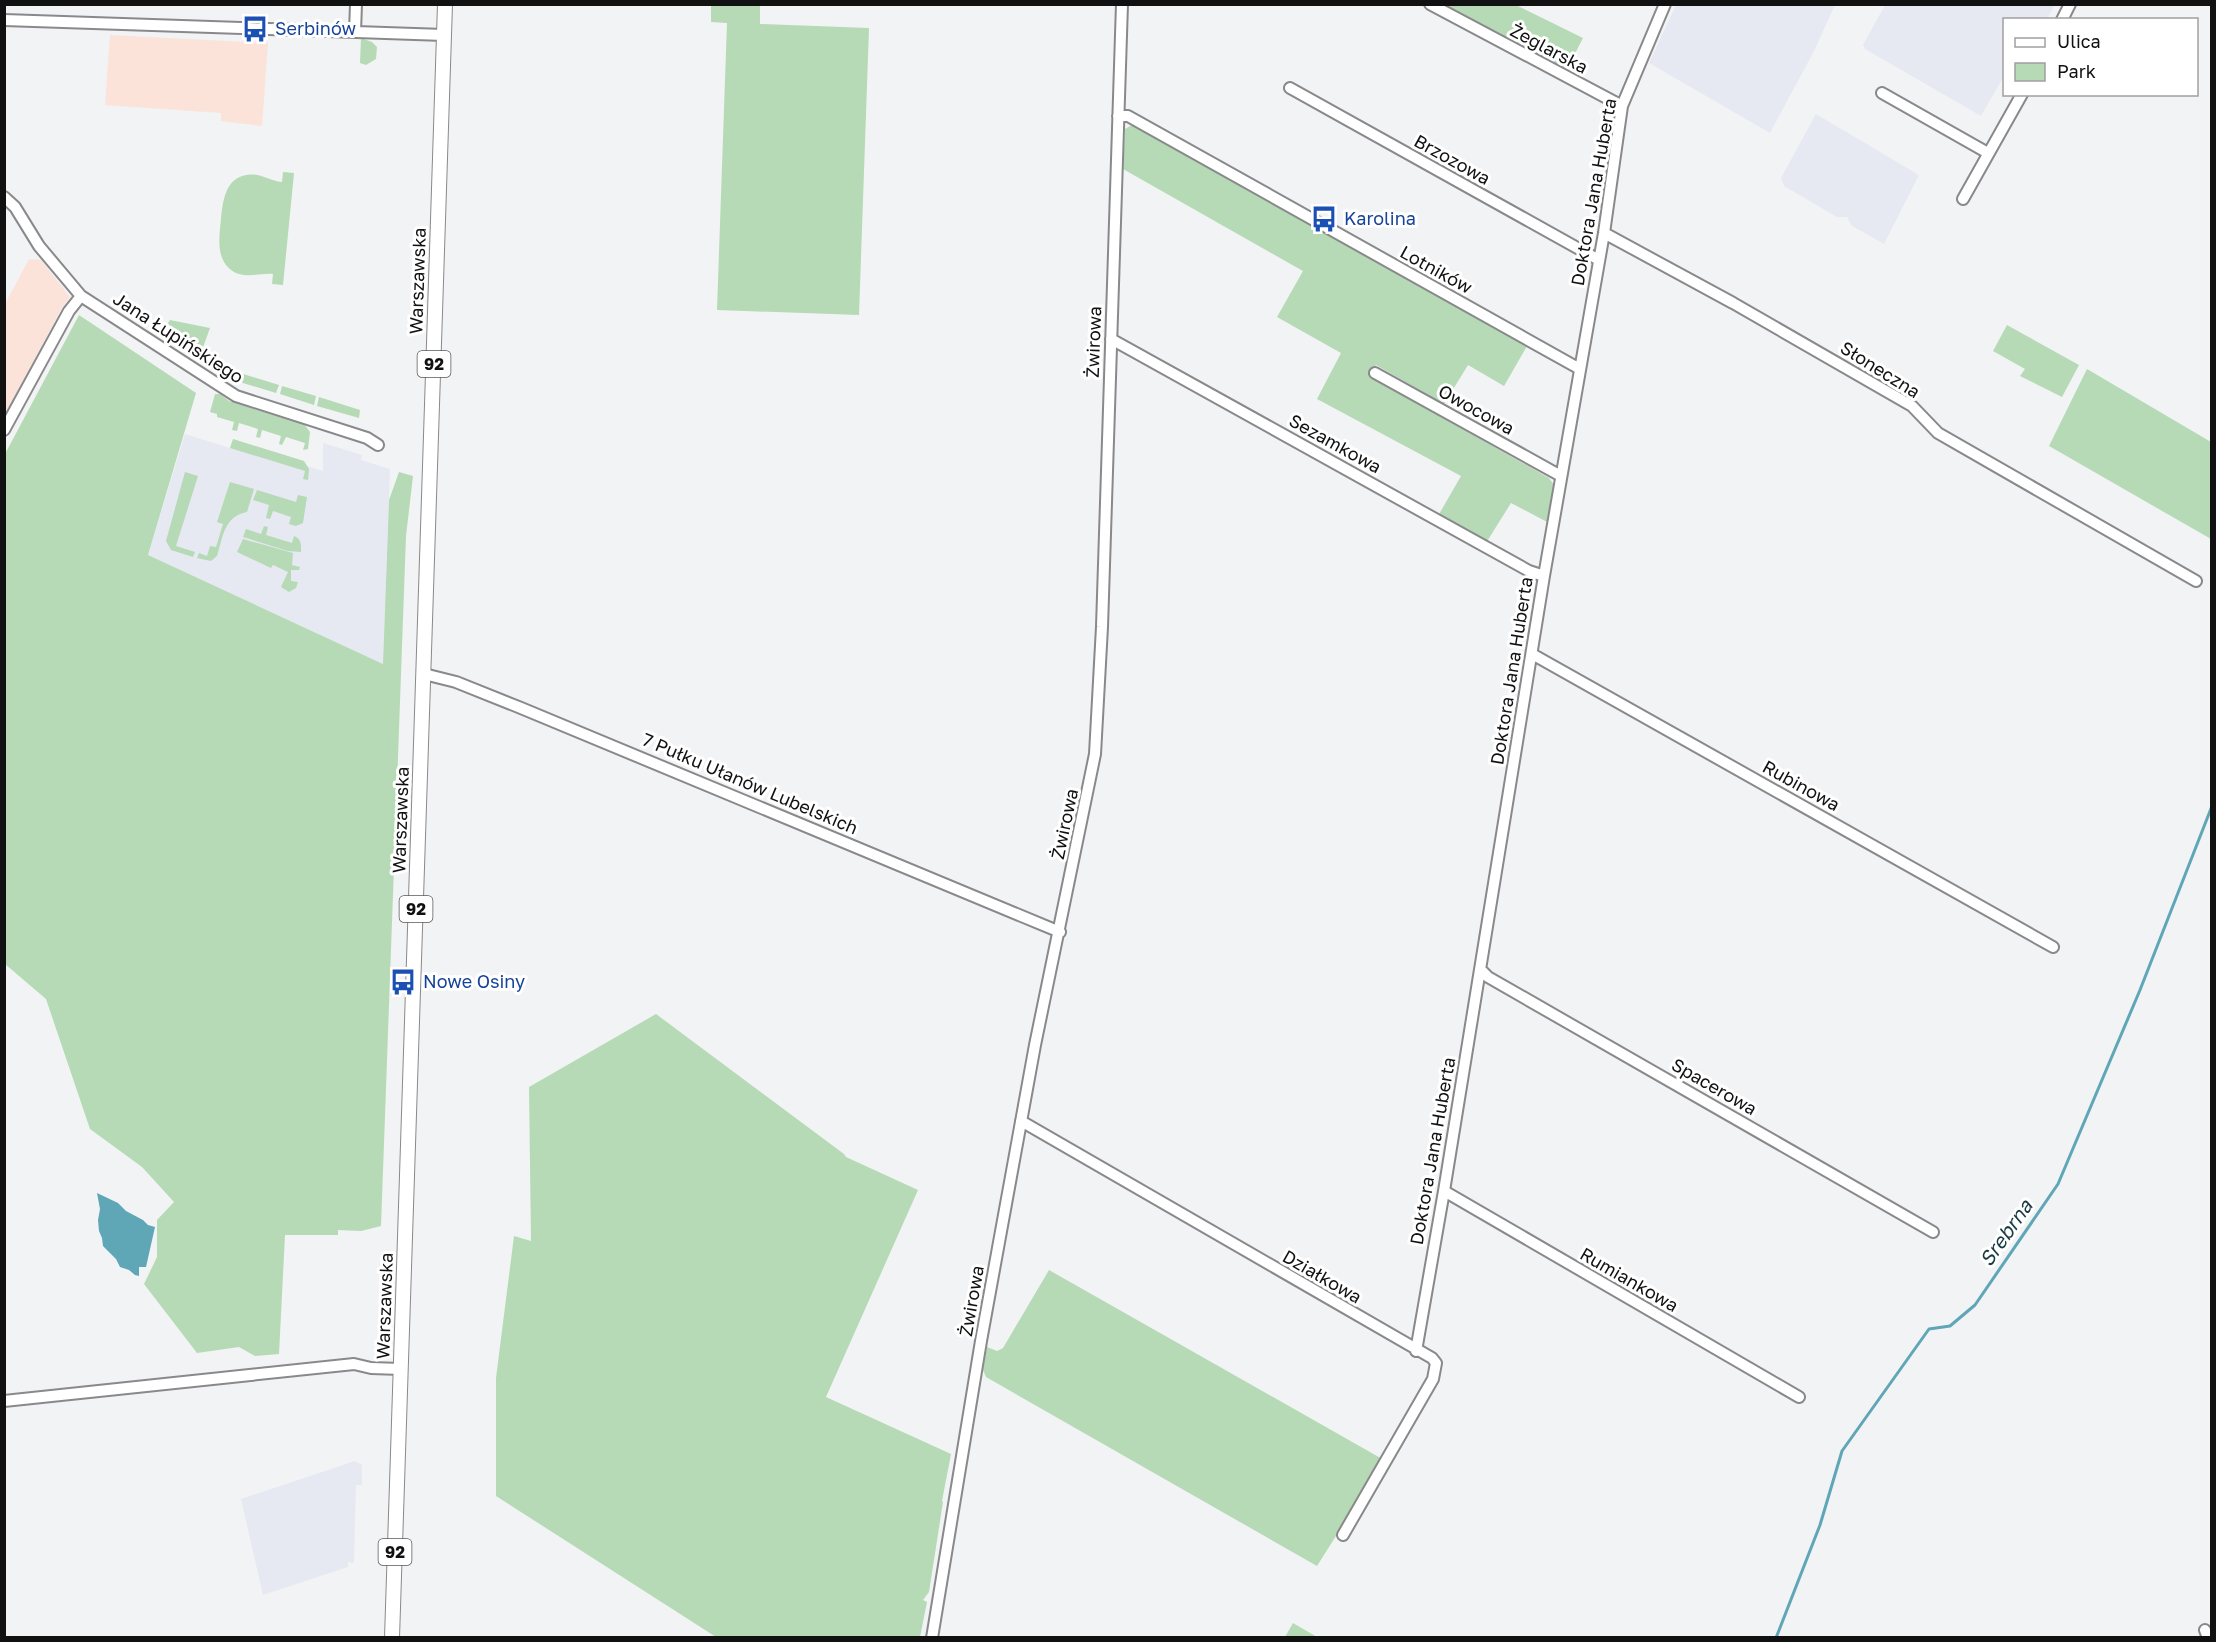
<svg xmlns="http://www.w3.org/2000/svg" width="2216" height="1642" font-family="'Golos Text',sans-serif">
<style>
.built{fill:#e6e9f2}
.industrial{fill:#fbe3d9}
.green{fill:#b5dab5}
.water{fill:#5fa6b7}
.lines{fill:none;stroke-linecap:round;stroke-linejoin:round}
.stream{stroke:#5fa6b7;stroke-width:3}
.minor-casing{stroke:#89898c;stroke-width:14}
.major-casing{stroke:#89898c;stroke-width:16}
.minor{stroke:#fff;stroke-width:10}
.major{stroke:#fff;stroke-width:14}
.labels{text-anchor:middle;stroke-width:6;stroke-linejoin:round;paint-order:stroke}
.shield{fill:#fff;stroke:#585859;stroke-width:1.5}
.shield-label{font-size:16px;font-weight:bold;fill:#111112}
.transit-label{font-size:18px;fill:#164399;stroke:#fff;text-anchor:start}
.street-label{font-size:18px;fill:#111112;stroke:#fff}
.water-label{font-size:20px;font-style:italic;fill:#183b43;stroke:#fff}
</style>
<rect width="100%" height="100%" fill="#f2f3f5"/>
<path class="built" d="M1676 5V4L1835 5 1814 51 1770 133 1649 63Z
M1885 5V4L2055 5 2047 19 2004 20V76L1981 116 1865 49 1863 45Z
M1816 114 1919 175 1884 244 1852 226 1847 217H1837L1784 186 1781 178Z
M185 434 230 448 233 443 323 471V443L362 455 361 460 390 469 383 664 148 555Z
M355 1461 362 1465V1485H356L354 1563 348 1562V1567L263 1595 241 1499Z"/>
<path class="industrial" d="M110 35 268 43 262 126 221 121V113L105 105Z
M29 259 41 260 70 297 63 306 5 414V304Z"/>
<path class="green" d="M760 4V24L869 28 859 315 717 310 727 23 711 22V5Z
M1442 5H1516L1583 38 1566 71Z
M361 38 372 42 377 47 376 59 366 65 360 63Z
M1132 125 1527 346 1504 386 1468 365 1444 404 1376 365 1369 376 1549 478 1554 485 1549 523 1511 503 1486 543 1438 516 1461 476 1317 399 1341 353 1277 317 1303 271 1123 169 1125 129Z
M283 172 294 173 283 285 272 284 273 274C261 273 248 278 236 273 215 262 219 239 221 219 223 201 225 179 246 175 260 172 269 181 282 182Z
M79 315 196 393 148 555 383 664 389 500 399 472 413 476 406 536 381 1226 361 1231 338 1230V1235H285L279 1354 255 1356 239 1347 197 1353 144 1284 157 1257V1220L174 1202 142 1167 90 1129 46 999 5 964V966V454Z
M170 320 210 328 202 350 166 326Z
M2007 325 2079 365 2062 397 2020 376 2025 369 1993 351Z
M2087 369 2211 442V539L2049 446Z
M237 372 279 385 276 393 243 383 236 378Z
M282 386 316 396 314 405 280 394Z
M215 394H220L229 401 304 424 310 432 308 449 303 450 305 443 286 437 282 445 279 444 281 436 262 430 260 438 256 437 258 429 239 423 237 431 232 430 234 422 217 417V414L210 412Z
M319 397 360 410 359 418 317 406Z
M233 439 304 461 309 469 308 480 303 479 305 471 230 448Z
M185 472 198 476 176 546 195 552 193 557 171 550 166 541Z
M230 482 254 489 247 512C224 516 223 537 217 556L211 561 197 558 199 553 207 556 210 546 216 547 223 524 217 522Z
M257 490 296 502 298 495 307 497 303 523 296 526 289 524 291 517 273 511 270 519 266 518 269 505 253 500Z
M264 526 268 527 266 535 292 543 294 536C302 539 301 545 301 552L288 551 243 537 246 529 261 534Z
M243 539 293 553 292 565 300 567 299 570H291V581L298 582 296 588 289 592 281 587 288 572 273 565 271 568 237 552Z
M656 1014 844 1154 846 1157 918 1190 826 1397 951 1454 942 1501 943 1502 929 1592 923 1600 927 1602 920 1637H716L496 1496V1378L514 1236 531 1241 529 1087Z
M1049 1270 1384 1460 1317 1566 986 1377 983 1370 987 1347 997 1351 1003 1348Z
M1293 1623 1317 1637H1285Z"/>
<path class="water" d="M97 1193 118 1203 126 1211 143 1220 148 1225 155 1227 146 1267H139V1276L135 1275 129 1270 120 1267 116 1259 103 1246 102 1238 99 1231 98 1220 100 1209Z"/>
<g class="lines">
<path class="stream" d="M1776 1638 1820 1525 1842 1451 1929 1329 1950 1326 1975 1305 2058 1184 2140 990 2212 806"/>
<g class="minor-casing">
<path id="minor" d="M1430 4 1622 106
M4 20 444 35
M2062 20 2070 4
M355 32 356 4
M1290 88 1599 260
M1882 93 1988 153
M1118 116H1128L1580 369
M4 197 15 207 39 246 81 296 236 396 367 438 378 445
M1963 199 2022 94
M1604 233 1733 303 1912 406 1938 433 2196 581
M1111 339 1529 571 1544 576
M1375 373 1561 476
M4 430 69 311 81 296
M1532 654 2053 947
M424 674 456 682 521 708 1060 932
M1480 969 1488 977 1933 1232
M1021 1121 1432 1358 1436 1363 1433 1379 1343 1535
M1444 1191 1799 1397
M1416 1351 1444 1191 1544 576 1604 233 1622 106 1665 4
M4 1401 354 1364 371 1368 401 1369
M2205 1630 2208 1638
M932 1638 981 1341 1035 1045 1095 754 1102 627 1122 4"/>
</g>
<g class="major-casing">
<path id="major" d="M392 1638 445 4"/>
</g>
<use href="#minor" class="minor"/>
<use href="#major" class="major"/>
</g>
<defs>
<g id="bus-bare" transform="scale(2.07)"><path d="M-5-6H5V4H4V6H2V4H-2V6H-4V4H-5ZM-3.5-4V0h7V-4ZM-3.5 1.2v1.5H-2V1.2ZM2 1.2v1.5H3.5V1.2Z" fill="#1a4fb4" stroke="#fff" stroke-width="2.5" paint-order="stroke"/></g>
</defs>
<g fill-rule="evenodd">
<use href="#bus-bare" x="255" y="29"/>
<use href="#bus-bare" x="1324" y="219"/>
<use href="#bus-bare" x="403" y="982"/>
</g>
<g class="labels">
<g class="shield">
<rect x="417.5" y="351" width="33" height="26" rx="4.5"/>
<rect x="399.5" y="896" width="33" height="26" rx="4.5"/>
<rect x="378.5" y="1539" width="33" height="26" rx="4.5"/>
</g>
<g class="shield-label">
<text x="434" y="370">92</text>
<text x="416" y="915">92</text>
<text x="395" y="1558">92</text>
</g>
<g class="transit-label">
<text x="275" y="35">Serbinów</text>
<text x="1344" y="225">Karolina</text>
<text x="423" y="988">Nowe Osiny</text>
</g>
<g class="street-label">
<text transform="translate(1549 49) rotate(28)" y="6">Żeglarska</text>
<text transform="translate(1452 160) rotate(29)" y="6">Brzozowa</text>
<text transform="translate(1594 192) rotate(-80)" y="6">Doktora Jana Huberta</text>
<text transform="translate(1436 270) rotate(29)" y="6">Lotników</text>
<text transform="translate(418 281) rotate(-88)" y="6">Warszawska</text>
<text transform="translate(178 338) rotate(33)" y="6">Jana Łupińskiego</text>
<text transform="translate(1094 342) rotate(-88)" y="6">Żwirowa</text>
<text transform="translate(1880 370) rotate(32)" y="6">Słoneczna</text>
<text transform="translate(1476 410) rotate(29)" y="6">Owocowa</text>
<text transform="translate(1335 444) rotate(29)" y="6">Sezamkowa</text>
<text transform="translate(1512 671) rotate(-81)" y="6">Doktora Jana Huberta</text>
<text transform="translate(750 784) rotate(23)" y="6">7 Pułku Ułanów Lubelskich</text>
<text transform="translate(1801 786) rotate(29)" y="6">Rubinowa</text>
<text transform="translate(401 820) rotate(-88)" y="6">Warszawska</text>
<text transform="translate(1065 824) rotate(-78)" y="6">Żwirowa</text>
<text transform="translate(1714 1087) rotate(30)" y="6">Spacerowa</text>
<text transform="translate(1433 1151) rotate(-80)" y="6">Doktora Jana Huberta</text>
<text transform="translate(1322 1277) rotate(30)" y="6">Działkowa</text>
<text transform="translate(1629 1280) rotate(30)" y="6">Rumiankowa</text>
<text transform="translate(972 1301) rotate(-80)" y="6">Żwirowa</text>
<text transform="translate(385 1306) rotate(-88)" y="6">Warszawska</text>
</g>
<g class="water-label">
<text transform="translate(2006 1233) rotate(-55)" y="7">Srebrna</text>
</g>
</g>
<rect width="2216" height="1642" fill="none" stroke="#111112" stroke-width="12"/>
<rect x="2003" y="18" width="195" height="78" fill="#ffffff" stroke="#a0a0a0" stroke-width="1.5"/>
<rect x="2015" y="38" width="30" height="9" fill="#ffffff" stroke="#a0a0a0" stroke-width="1.5"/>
<text x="2057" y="48" font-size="18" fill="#111112">Ulica</text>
<rect x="2015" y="63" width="30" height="18" fill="#b5dab5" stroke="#a0a0a0" stroke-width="1.5"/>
<text x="2057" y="78" font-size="18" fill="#111112">Park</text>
</svg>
